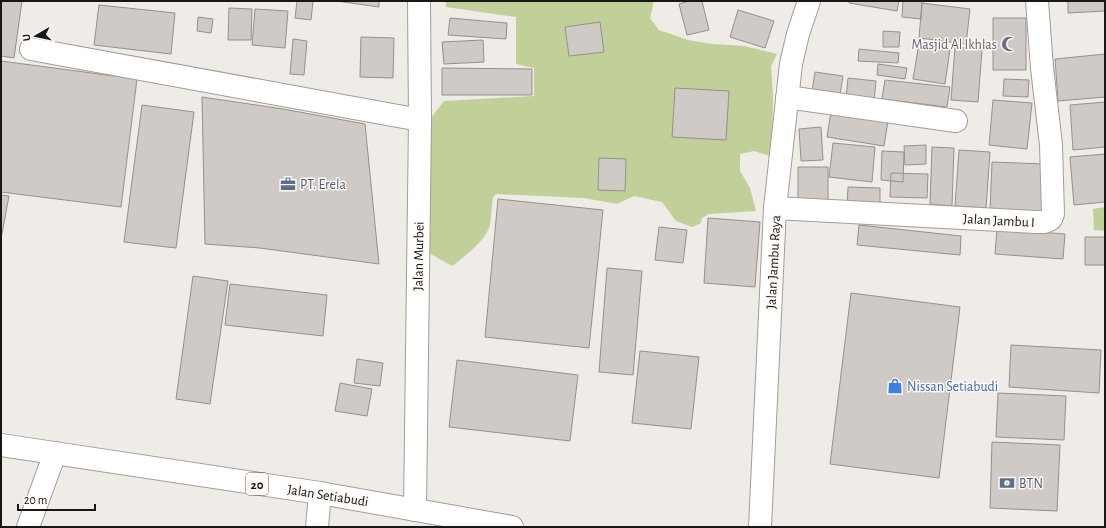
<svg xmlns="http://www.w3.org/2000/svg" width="1106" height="528" font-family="'Alegreya Sans',sans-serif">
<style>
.green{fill:#c1cf99}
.building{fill:#cfcac5;stroke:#95908c}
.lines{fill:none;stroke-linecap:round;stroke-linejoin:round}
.minor-casing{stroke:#a19d98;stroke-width:24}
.highway-casing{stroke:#a19d98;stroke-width:24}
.minor{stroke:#fff;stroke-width:22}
.highway{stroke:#fff;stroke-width:22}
.labels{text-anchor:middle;stroke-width:3;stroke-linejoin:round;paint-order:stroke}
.shield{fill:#fdf8f3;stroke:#5d5a58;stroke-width:1}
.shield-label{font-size:13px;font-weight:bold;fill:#181715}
.worship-label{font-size:14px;fill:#5b616d;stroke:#fdf8f3;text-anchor:end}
.service-label{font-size:14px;fill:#4e5e75;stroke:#fdf8f3;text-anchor:start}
.street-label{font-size:14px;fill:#181715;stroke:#fdf8f3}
.shop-label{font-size:14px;fill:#366cbe;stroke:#fdf8f3;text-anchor:start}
</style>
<rect width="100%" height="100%" fill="#efebe6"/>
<path class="green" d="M446 1H654L650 18 659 30 688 40 712 44 744 46 777 54 771 66 773 96 772 148 770 156 754 151 740 154V171L750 188 756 211 709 214 702 218 701 223 692 227 676 221 662 202 634 196 617 204 584 198 496 194 493 197C492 204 491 222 489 228 482 244 465 256 452 266L415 245 419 133 444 101 534 96V68L516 64V17L446 7Z
M1105 207V231L1094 230 1093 209Z"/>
<path class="building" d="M1 1H22L14 58 1 56Z
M297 1H313L311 20 295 18Z
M336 1H379V7Z
M689 1H702L709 30 687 35 679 4Z
M849 1H899L897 11 849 3Z
M903 1H922L921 19 902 17Z
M1068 1H1105V11L1068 13Z
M922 3 970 9 966 44 919 38Z
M99 5 175 13 171 54 94 45Z
M229 8 252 9 251 40H228Z
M255 9 288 11 285 48 252 45Z
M738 10 774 21 765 48 730 37Z
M198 17 213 19 211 33 197 31Z
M450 18 507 23 506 39 448 35Z
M993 18H1026V70H993Z
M600 22 604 52 569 56 565 27Z
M883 31 900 32 899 47H883Z
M361 37 394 38 393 78 360 77Z
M293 39 307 41 304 75 290 74Z
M483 40 484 62 444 64 442 42Z
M919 44 950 49 945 84 913 79Z
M955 47 982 50 978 102 951 100Z
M859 49 899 53 898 63 858 61Z
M1105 54V97L1058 101 1055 59Z
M1 61 137 79 121 207 1 192Z
M878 64 907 68 905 79 877 75Z
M442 68 532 69V95H442Z
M815 72 843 76 840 95 812 92Z
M848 78 876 81 874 101 846 98Z
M1004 79 1029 80 1028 97 1003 96Z
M885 80 950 87 947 107 882 99Z
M675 88 729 91 726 140 672 137Z
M202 97 283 109 365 124 379 264 260 248 205 244Z
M993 100 1032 103 1027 149 989 145Z
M1105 102V147L1073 150 1070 105Z
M142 105 194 112 176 248 124 242Z
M832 105 889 115 884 146 827 137Z
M821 127 823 160 801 161 799 129Z
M833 143 875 147 872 182 829 177Z
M926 145V164L905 165 904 146Z
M932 147 954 148 952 206 930 204Z
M959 150 990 152 986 208 955 206Z
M882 151 904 152 903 182 881 180Z
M1105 154V202L1074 205 1070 157Z
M599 158 626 159 625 191 598 190Z
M992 162 1044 164 1042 214 990 212Z
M798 167H828V202H798Z
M891 173 928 174 927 198 890 197Z
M848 187 880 188V209L847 208Z
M1 195 9 196 1 239Z
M498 199 603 210 589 348 485 337Z
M708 218 760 222 755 287 704 283Z
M859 225 961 236 960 255 857 245Z
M659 227 687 230 683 263 655 260Z
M997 229 1065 234 1063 259 995 254Z
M1085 237H1105V265H1085Z
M607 268 642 271 633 375 599 372Z
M193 276 228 281 210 404 176 399Z
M230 284 327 295 323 336 225 325Z
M851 293 960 307 939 478 830 464Z
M1011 345 1101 350 1099 393 1009 387Z
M640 351 699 357 691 429 632 423Z
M357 359 383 363 380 386 354 383Z
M457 360 578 375 570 441 449 427Z
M340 383 372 389 367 416 335 411Z
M998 393 1066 396 1064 440 996 437Z
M992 442 1060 445 1057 511 990 508Z"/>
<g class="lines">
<g class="minor-casing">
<path id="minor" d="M31 49 420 120
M787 97 956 121
M775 208 1036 222H1045L1051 219 1053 214 1051 145 1042 68 1037 1
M415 510 420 120 419 1
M28 527 55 453
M317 527 320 493
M760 527 775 208 791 64 798 34 809 1"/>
</g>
<g class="highway-casing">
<path id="highway" d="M1 445 320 493 512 527"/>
</g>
<use href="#minor" class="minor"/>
<use href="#highway" class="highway"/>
</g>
<defs>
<g id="mosque-bare" transform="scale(1.2)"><path d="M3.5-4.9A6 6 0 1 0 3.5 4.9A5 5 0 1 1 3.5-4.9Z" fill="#6b7280" stroke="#fdf8f3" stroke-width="2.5" paint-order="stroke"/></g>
<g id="office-bare" transform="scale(1.2)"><path d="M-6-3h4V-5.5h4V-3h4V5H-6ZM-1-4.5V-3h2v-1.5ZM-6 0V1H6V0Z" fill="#5c6f8a" stroke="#fdf8f3" stroke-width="2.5" paint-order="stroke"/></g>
<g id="shop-bare" transform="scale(1.2)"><path d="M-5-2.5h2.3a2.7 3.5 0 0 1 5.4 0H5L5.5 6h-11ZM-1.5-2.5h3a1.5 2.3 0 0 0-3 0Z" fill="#3f7fe0" stroke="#fdf8f3" stroke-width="2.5" paint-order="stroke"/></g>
<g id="bank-bare" transform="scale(1.2)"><path d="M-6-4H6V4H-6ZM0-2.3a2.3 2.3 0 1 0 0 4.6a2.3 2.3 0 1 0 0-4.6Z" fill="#5c6f8a" stroke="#fdf8f3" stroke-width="2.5" paint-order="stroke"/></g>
</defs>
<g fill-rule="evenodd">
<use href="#mosque-bare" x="1009" y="44"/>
<use href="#office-bare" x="288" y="184"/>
<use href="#shop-bare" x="895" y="386"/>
<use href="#bank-bare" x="1007" y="483"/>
</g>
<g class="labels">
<rect class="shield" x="246" y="473" width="22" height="22" rx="3"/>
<g class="shield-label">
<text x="257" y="489">20</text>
</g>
<g class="worship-label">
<text x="997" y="49">Masjid Al Ikhlas</text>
</g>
<g class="service-label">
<text x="300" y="189">PT. Erela</text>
<text x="1019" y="488">BTN</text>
</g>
<g class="street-label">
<text transform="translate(999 220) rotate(3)" y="5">Jalan Jambu I</text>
<text transform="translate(418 256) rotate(-89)" y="5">Jalan Murbei</text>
<text transform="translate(773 262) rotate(-87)" y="5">Jalan Jambu Raya</text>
<text transform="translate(328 495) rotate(9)" y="5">Jalan Setiabudi</text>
</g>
<g class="shop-label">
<text x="907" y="391">Nissan Setiabudi</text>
</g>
</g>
<rect width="1106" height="528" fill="none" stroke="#181715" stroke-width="4"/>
<g transform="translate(36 36) rotate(261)" stroke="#fdf8f3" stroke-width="3" paint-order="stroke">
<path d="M0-3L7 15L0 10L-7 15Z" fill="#181715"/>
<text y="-6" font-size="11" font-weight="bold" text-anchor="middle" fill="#181715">U</text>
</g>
<path d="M18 504v6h77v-6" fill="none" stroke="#181715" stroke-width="2"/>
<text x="24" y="504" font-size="12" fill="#181715" stroke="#fdf8f3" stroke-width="3" paint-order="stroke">20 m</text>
</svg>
